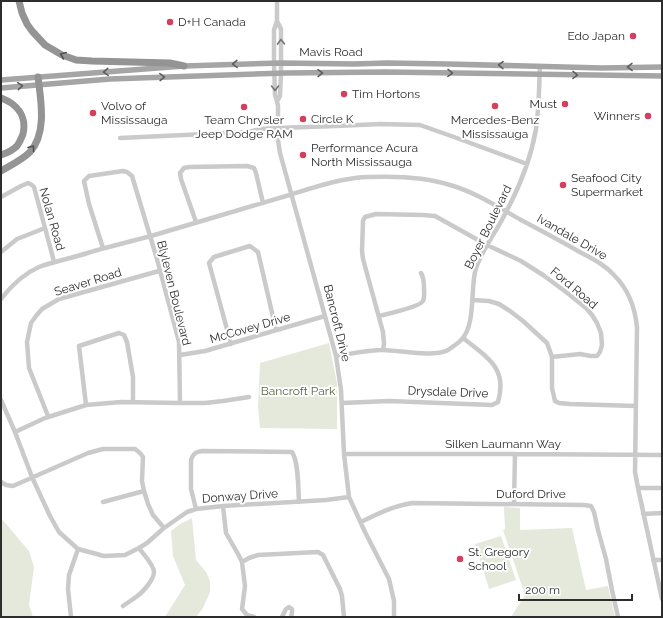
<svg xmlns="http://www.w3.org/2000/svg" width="663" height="618" font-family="Raleway,sans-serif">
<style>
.green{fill:#e4e9db}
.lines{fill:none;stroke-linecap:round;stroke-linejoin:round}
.minor{stroke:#cacaca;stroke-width:4.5}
.major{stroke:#a5a5a5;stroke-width:5.5}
.highway{stroke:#949494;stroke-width:7}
.oneway{stroke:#747474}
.oneway2{stroke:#515151}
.oneway3{stroke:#5d5d5d}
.poi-dot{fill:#d33f5c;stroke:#fff;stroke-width:1.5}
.labels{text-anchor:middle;stroke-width:4;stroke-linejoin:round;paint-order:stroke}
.poi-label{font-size:12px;fill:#2d2d2d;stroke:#fff;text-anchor:start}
.street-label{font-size:12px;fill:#2d2d2d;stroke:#fff}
.park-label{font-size:12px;fill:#54643f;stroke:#fff}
</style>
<rect width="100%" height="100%" fill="#fff"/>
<path class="green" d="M329 343 337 383V429L260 428 258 407 260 363Z
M504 507 520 508V530L572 528 586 590 608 586 615 617H511L525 595 503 530 505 529Z
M1 518 29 551 34 567 29 605 33 617H1Z
M192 518 196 560 206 572 210 581V592L203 608 196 617H165L185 585 173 556 171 531 180 524Z
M501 536 516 580 489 589 475 544Z"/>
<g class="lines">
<path class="minor" d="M277 1V21L274 30V63L275 95 277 101 278 106V140L280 153 336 356 341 390 344 454 349 497 365 532 389 579 394 601V617
M277 21 281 29V73L280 96 277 101
M120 138 248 132 261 129 278 128 336 126 381 124 420 125 454 137 527 164
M1 197 21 186 28 183 32 185 34 187 52 254 54 262
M196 222 181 179 180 173 184 168 189 167 247 166 254 168 256 173 263 203
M103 248 89 204 84 181 89 176 123 171 127 172 132 176 157 259 179 342 180 403
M1 252 17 239 45 228
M1 299C11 286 23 274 39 267 49 263 60 261 70 258 82 255 93 251 105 248 120 244 136 240 151 236 196 223 241 209 286 196 312 188 340 178 367 177 392 176 426 177 450 185 475 192 498 207 521 220 540 230 559 240 578 251 591 258 604 264 614 275 628 289 635 307 637 327L635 472 638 488 662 599
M472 300 489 301 499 304 510 311 523 321 547 343 552 357V388L555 401 559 403 570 404 636 406
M379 316C387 314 420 307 423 301 425 297 424 292 424 288 424 283 424 278 421 273
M231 344 209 263 214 257 250 246 258 252 276 330
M383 350 384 344 383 332 363 259 362 251 363 221 365 217 376 214 423 215 435 216 487 245 521 261 543 275 566 292 586 308 592 315 597 323 601 333 602 345 600 352 597 356H591L580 354 552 357
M180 355 205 351 325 316
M336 356C351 354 367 350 382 350 399 350 433 358 448 350 452 347 459 343 462 339 476 324 470 287 476 268 483 248 497 231 506 212 520 186 531 158 536 129 539 109 539 87 540 66
M1 400 15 432 32 477 50 516 59 532 78 549 104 556 125 555 139 548 147 543 164 528 187 512 196 509 223 506 326 500 349 497
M342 403 389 401 492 405 498 402C508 368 487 357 463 338
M86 405 79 346 119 333 124 335 127 342 133 377V402
M48 416 29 368 27 342 31 323 36 316 42 309 59 299 159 271
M15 432 45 418 86 405 121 402 180 403H205L223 401 249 397
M344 454H515L662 455
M1 482 6 485 13 486 88 453 103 449H135L140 453 143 457 142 481 144 491 148 504 153 515 164 528
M638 488H662
M103 502 144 491
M514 504 515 454
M223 506 226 533 238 554 242 562 245 586 242 609 247 615 254 617
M196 509 191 489V460C193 454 195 452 202 451L292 452C299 463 298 489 299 502
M643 514 662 513
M361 522C377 514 393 506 412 503L584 505 591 506 594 512 598 530 606 559 612 590 618 617
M653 560H662
M242 562 249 558 258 555 318 552 323 555 340 589 342 596 344 617
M123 606C127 603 132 600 136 597 142 593 154 580 154 572 154 565 143 554 139 548
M71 617 68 589 69 575 78 549
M282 617 286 609 289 607 292 609V613L291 617"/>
<path class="major" d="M1 80 184 66 281 63 354 64 387 63 447 64 602 68 662 67
M1 88 110 79 286 73 385 72 662 76"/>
<path class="highway" d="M19 1 22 13 27 24 32 31 45 45 62 55 76 60 92 61 170 63 184 66
M1 98C17 104 27 116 23 134 21 139 20 142 17 146 13 150 7 153 1 155
M1 171C11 165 22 160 30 152 47 133 41 101 38 77"/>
</g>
<defs><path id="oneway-chevron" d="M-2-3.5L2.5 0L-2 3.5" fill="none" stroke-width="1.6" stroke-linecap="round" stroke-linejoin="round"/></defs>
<g class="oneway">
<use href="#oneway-chevron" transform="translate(281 42) rotate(-91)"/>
<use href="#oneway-chevron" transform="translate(275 88) rotate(90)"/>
</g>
<g class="oneway2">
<use href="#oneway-chevron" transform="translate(63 55) rotate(-157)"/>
<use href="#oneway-chevron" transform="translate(32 148) rotate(-53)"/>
</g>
<g class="oneway3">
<use href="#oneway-chevron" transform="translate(235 64) rotate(178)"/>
<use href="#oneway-chevron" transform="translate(501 65) rotate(-179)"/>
<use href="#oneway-chevron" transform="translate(630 67) rotate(179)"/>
<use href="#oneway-chevron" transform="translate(106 72) rotate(176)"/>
<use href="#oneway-chevron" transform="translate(320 73) rotate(-1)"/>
<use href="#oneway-chevron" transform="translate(450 73) rotate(1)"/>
<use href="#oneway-chevron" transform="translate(575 75) rotate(1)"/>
<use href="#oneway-chevron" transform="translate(162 77) rotate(-2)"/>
<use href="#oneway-chevron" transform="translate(20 86) rotate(-5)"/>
</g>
<g class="poi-dot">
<circle cx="170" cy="22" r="4"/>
<circle cx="633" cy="36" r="4"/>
<circle cx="344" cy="94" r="4"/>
<circle cx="565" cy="104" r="4"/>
<circle cx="495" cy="106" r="4"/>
<circle cx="244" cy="107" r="4"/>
<circle cx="93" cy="113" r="4"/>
<circle cx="648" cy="116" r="4"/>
<circle cx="303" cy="119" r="4"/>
<circle cx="303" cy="155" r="4"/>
<circle cx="563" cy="185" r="4"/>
<circle cx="460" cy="559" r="4"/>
</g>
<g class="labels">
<g class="poi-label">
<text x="178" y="26">D+H Canada</text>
<text x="625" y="40" text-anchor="end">Edo Japan</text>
<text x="352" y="98">Tim Hortons</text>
<text x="557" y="108" text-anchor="end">Must</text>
<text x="101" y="110">Volvo of<tspan x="101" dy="14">Mississauga</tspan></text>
<text x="640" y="120" text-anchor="end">Winners</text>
<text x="311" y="123">Circle K</text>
<text x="244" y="124" text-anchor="middle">Team Chrysler<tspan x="244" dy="14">Jeep Dodge RAM</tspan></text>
<text x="495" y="124" text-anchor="middle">Mercedes-Benz<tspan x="495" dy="14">Mississauga</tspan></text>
<text x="311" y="152">Performance Acura<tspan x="311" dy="14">North Mississauga</tspan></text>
<text x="571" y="182">Seafood City<tspan x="571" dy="14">Supermarket</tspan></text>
<text x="468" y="556">St. Gregory<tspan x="468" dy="14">School</tspan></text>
</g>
<g class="street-label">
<text x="331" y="56">Mavis Road</text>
<text transform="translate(52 219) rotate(74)" y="4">Nolan Road</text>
<text transform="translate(488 227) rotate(-64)" y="4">Boyer Boulevard</text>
<text transform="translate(572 237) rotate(30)" y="4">Ivandale Drive</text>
<text transform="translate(88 282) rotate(-17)" y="4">Seaver Road</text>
<text transform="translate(574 288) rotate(40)" y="4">Ford Road</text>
<text transform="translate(174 293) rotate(76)" y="4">Blyleven Boulevard</text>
<text transform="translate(337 323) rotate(76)" y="4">Bancroft Drive</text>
<text transform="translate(250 328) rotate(-16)" y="4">McCovey Drive</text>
<text transform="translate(448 392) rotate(2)" y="4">Drysdale Drive</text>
<text x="503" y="448">Silken Laumann Way</text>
<text x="531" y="498">Duford Drive</text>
<text transform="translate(240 496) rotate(-4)" y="4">Donway Drive</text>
</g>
<g class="park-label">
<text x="298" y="395">Bancroft Park</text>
</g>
</g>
<rect width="663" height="618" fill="none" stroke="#2d2d2d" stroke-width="4"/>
<path d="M519 594v6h113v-6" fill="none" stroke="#2d2d2d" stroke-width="2"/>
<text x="525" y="594" font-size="12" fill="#2d2d2d" stroke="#ffffff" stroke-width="3" paint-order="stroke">200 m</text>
</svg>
